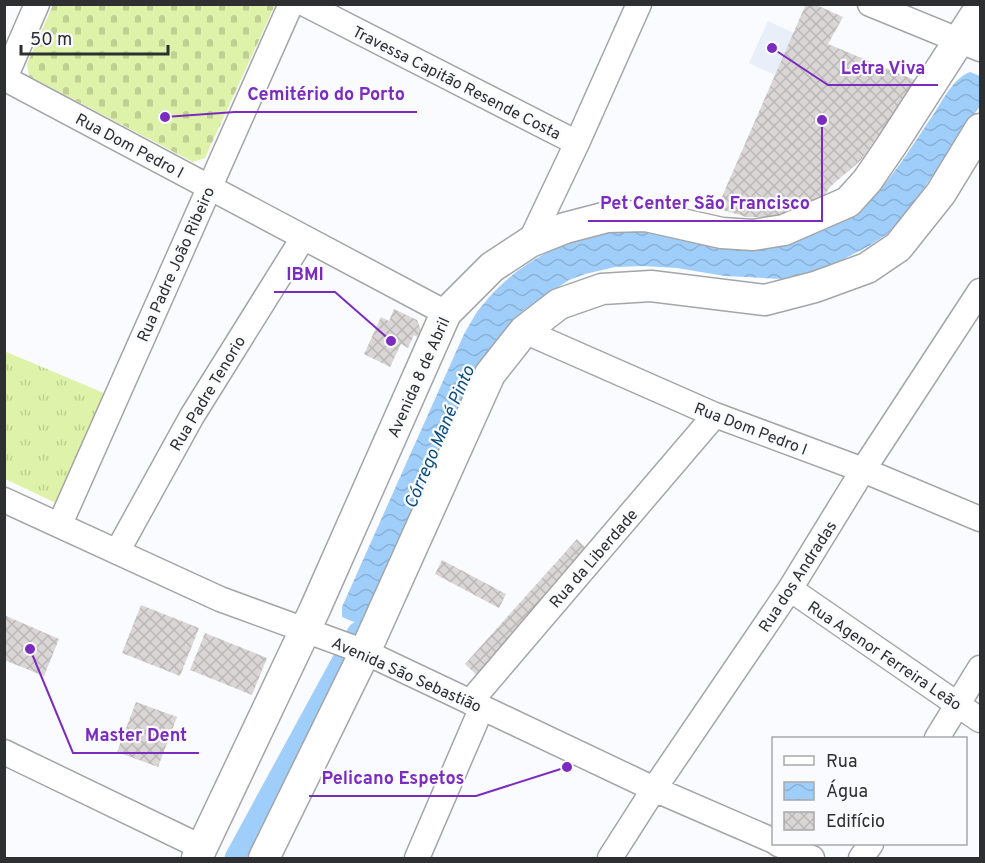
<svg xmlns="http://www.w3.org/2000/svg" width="985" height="863" font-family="Overpass,sans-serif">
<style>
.built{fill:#e8eff8}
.grass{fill:url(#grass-tufts)}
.cemetery{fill:url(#cemetery-stones)}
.water{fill:url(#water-waves)}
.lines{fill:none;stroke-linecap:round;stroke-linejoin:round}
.canal{stroke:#a0cefa;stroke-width:21}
.building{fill:url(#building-cross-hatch)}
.minor-casing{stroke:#a3a5a7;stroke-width:27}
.major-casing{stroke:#a3a5a7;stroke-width:33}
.minor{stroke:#fff;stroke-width:24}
.major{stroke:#fff;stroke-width:30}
.labels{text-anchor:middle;stroke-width:4.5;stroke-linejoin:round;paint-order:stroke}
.street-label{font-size:16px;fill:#2e2f30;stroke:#f9fbfe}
.water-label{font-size:18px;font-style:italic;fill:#0d4e80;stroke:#f9fbfe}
.leader{fill:none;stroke:#7b2cbf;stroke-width:2}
.callout-dot{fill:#7b2cbf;stroke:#f9fbfe;stroke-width:2}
.callout-label{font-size:18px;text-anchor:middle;font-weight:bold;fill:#7b2cbf;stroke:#f9fbfe;stroke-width:4.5;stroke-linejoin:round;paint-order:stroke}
</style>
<defs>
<pattern id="grass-tufts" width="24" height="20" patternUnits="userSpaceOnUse" patternTransform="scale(1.5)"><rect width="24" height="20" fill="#dff2a9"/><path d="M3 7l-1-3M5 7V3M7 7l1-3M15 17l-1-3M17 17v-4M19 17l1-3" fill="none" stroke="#c0d092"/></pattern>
<pattern id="cemetery-stones" width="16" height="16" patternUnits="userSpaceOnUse" patternTransform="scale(1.5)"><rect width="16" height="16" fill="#dff2a9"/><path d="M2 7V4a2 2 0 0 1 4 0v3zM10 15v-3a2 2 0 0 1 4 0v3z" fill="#c0d092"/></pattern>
<pattern id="water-waves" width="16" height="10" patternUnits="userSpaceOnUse" patternTransform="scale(1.5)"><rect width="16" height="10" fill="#a0cefa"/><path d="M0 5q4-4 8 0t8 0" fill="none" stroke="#8ab1d7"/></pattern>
<pattern id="building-cross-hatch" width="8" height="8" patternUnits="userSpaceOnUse" patternTransform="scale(1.5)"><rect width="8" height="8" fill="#dad6d5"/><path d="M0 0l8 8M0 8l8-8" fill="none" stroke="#bbb8b7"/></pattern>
</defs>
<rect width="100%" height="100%" fill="#f9fbfe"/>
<path class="built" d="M768 21 794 33 775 75 749 63Z"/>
<path class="grass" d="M4 351 104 393 66 500 56 503 5 479Z"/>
<path class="cemetery" d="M53 5V4L275 5 205 158 193 162 29 76 27 64Z"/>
<path class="water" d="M970 72 980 76V106L911 207 887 234 869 246 836 263 802 276 783 279 725 276 677 268 643 266 615 267 585 274 569 280 525 309 512 321 489 354 364 626 342 617V607L464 334C470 325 474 315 481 307 515 263 570 234 625 230 635 229 646 231 657 232 678 234 699 236 720 238 752 240 778 247 809 236 875 214 898 166 935 112 944 98 954 78 970 72Z"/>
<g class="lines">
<path class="canal" d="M235 858 358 632"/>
</g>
<path class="building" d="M806 4H814L843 17 828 44 917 81 861 160 831 186 817 205 783 217H746L717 208Z
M394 309 417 320 421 330 417 337 414 335 408 348 401 344 390 367 364 354 381 317 389 321Z
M577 539 589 552 479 677 465 664Z
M442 560 506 594 499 608 435 574Z
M141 605 199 628 180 676 122 653Z
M4 615 59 639 44 676 4 660Z
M205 633 267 658 252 695 190 670Z
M136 702 177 717 158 767 117 752Z"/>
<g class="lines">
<g class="minor-casing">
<path id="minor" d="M305 4 577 143
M870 4 980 49
M4 78 446 313
M4 80 37 4
M530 242 577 143 639 4
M524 331 715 415 863 470 980 519
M4 500 220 599 365 652 654 789 774 841
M60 524 291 4
M117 552 192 416 303 238
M790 589 980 720
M470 702 715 415
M937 738 980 668
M4 752 203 848
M778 844 812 858
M417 858 482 707
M610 858 654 789 790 589 863 470 980 291
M861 858 871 844"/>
</g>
<g class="major-casing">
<path id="major" d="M197 858 315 609 446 313 492 267 530 242 565 228 607 217 646 216 722 233 753 235 784 230 848 202 867 181 891 146 980 8
M264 858 365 652 490 374 524 331 559 304 602 289 651 286 765 300 815 287 867 268 898 247 941 193 980 129"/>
</g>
<use href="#minor" class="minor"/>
<use href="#major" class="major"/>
</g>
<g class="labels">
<g class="street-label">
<text transform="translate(457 82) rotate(27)" y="6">Travessa Capitão Resende Costa</text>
<text transform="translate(130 145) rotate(28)" y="6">Rua Dom Pedro I</text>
<text transform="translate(175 264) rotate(-66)" y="6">Rua Padre João Ribeiro</text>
<text transform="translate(418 377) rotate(-66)" y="6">Avenida 8 de Abril</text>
<text transform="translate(207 393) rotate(-59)" y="6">Rua Padre Tenorio</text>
<text transform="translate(751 428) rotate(21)" y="6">Rua Dom Pedro I</text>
<text transform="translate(593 558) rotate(-49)" y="6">Rua da Liberdade</text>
<text transform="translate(797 576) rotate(-57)" y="6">Rua dos Andradas</text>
<text transform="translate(885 655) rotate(34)" y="6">Rua Agenor Ferreira Leão</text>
<text transform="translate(407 674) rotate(24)" y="6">Avenida São Sebastião</text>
</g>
<g class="water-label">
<text transform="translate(439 437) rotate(-67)" y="6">Córrego Mané Pinto</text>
</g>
</g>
<path class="leader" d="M772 48L828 85H938M165 117L235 112H417M822 120L822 221H588M391 341L335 292H274M30 649L73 753H199M567 767L476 796H309"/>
<g class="callout-dot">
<circle cx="772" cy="48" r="6"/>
<circle cx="165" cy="117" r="6"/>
<circle cx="822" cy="120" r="6"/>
<circle cx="391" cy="341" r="6"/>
<circle cx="30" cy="649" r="6"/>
<circle cx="567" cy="767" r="6"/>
</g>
<g class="callout-label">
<text x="883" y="74">Letra Viva</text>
<text x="326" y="100">Cemitério do Porto</text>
<text x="705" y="209">Pet Center São Francisco</text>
<text x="305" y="280">IBMI</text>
<text x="136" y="741">Master Dent</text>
<text x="393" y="784">Pelicano Espetos</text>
</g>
<rect width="985" height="863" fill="none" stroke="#2e2f30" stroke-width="12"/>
<rect x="772" y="737" width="195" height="108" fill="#f9fbfe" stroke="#a8a9ac" stroke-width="1.5"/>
<rect x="784" y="756" width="30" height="9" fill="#ffffff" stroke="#a8a9ac" stroke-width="1.5"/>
<text x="826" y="767" font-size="18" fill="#2e2f30">Rua</text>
<rect x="784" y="782" width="30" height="18" fill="url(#water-waves)" stroke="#a8a9ac" stroke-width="1.5"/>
<text x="826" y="797" font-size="18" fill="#2e2f30">Água</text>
<rect x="784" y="812" width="30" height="18" fill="url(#building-cross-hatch)" stroke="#a8a9ac" stroke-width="1.5"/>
<text x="826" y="827" font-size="18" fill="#2e2f30">Edifício</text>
<path d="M21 45v9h147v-9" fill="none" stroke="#2e2f30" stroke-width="3"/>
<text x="30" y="45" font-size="18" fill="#2e2f30" stroke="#f9fbfe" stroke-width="4.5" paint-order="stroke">50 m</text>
</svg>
